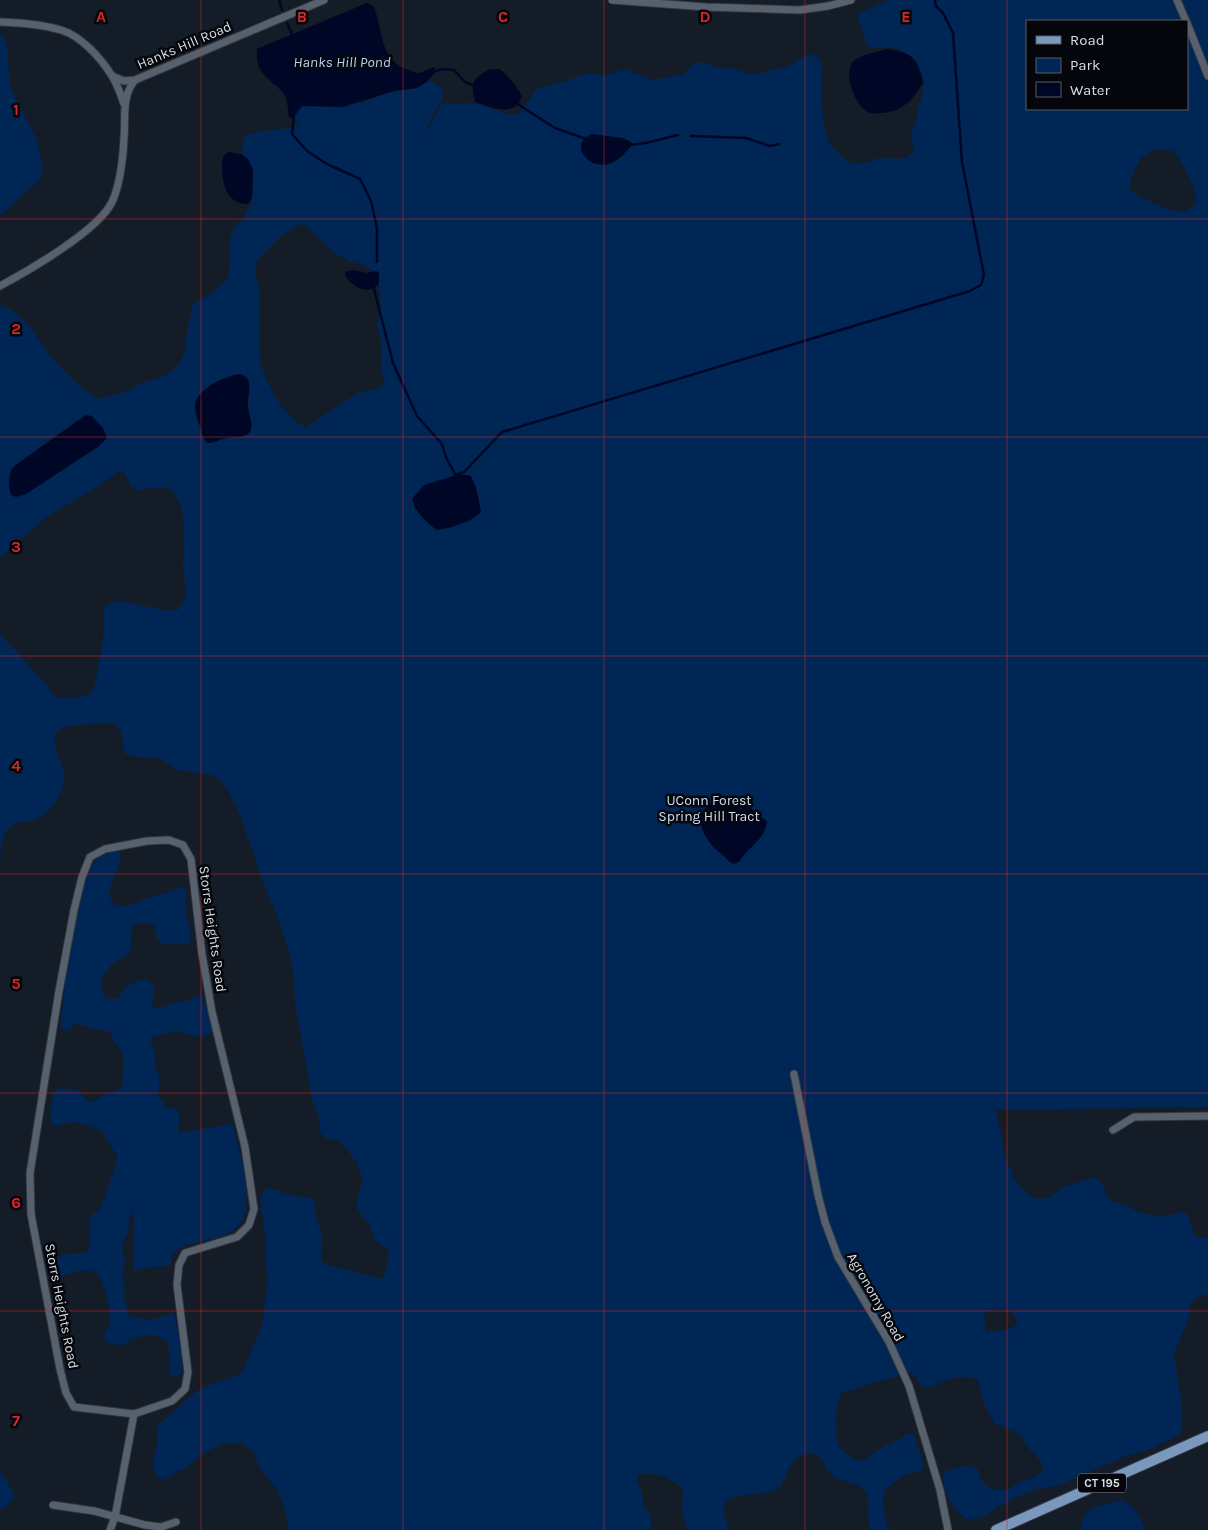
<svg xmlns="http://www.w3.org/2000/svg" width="1208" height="1530" font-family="Karla,sans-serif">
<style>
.green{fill:#002655;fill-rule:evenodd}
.water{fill:#000626}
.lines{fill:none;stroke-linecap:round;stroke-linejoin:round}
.stream{stroke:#000626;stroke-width:2.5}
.minor-casing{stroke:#31363e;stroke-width:9}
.primary-casing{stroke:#31363e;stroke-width:12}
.minor{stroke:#57616e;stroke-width:7}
.primary{stroke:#7a97be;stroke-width:10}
.grid{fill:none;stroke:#d62828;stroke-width:1;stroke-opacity:0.55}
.labels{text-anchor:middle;stroke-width:5;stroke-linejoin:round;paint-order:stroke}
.shield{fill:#04060b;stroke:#999ea4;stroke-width:1}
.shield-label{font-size:12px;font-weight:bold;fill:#d9dfe6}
.street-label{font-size:14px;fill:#d9dfe6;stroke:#04060b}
.park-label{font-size:14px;fill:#d0def1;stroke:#04060b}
.water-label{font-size:15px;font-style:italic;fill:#b3cef3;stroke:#04060b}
.grid-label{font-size:16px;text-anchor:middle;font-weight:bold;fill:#d62828;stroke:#04060b;stroke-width:5;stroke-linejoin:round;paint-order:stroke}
</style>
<rect width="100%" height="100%" fill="#141c27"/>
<path class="green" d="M888 0H1208V1107L996 1110 1007 1165 1011 1167 1013 1177 1020 1187 1033 1197 1038 1199 1050 1197 1065 1186 1089 1179 1096 1178 1101 1181 1107 1197 1112 1201 1128 1206 1138 1212 1161 1217 1183 1212 1188 1215 1194 1235 1199 1238 1208 1237V1294L1196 1298 1190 1304 1188 1321 1174 1353 1182 1406V1428L1180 1434 1153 1448 1126 1456 1060 1485 1037 1489 1019 1496 994 1509 985 1516 969 1520C954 1513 940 1489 944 1472 955 1468 965 1464 977 1468 979 1472 979 1475 981 1479 985 1489 999 1492 1009 1489 1014 1488 1016 1482 1022 1481 1032 1478 1038 1478 1043 1467L1041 1461 1029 1449 1020 1434 995 1424 984 1404 978 1381 974 1377H955L929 1388H924L920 1385 915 1374 912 1375 911 1372 841 1393 835 1417 837 1428 836 1435 840 1448 854 1460C865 1462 871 1454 880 1449 886 1445 893 1443 899 1440 903 1438 905 1435 909 1433L914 1435 924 1466 923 1469C916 1473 908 1473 901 1477 898 1479 887 1488 885 1490 880 1498 885 1520 889 1529L896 1530H869L867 1493C858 1482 844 1483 833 1476 826 1472 826 1462 820 1457 817 1454 814 1454 810 1454 789 1454 788 1475 779 1489 768 1494 733 1495 728 1499 726 1502 724 1506 723 1510L728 1526V1530H688L681 1509 683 1490C669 1476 660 1474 640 1474L636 1482 641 1489 644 1507 649 1513 652 1524 650 1530H289L284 1506 277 1490 260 1468 253 1452 245 1445 240 1443 222 1444 202 1454 184 1470 178 1471 168 1478 163 1480 158 1477 152 1467 157 1446V1429L159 1424 198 1390 213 1383 234 1377 243 1371 262 1325 268 1279 265 1263 266 1242 260 1198 265 1189 271 1188 286 1194 313 1199 315 1204 317 1222 322 1232 321 1260 326 1264 381 1279 386 1271 389 1250 375 1241 370 1225 362 1217 356 1207 362 1179 357 1163 343 1145 339 1141 327 1139 323 1136 320 1131V1119L313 1103 295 1004 294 980 290 957 279 921 261 878 254 853 245 831 242 819 228 790 221 781 212 775 177 770 159 758 136 757 125 754C123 746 123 730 116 725 111 720 71 725 63 728 59 729 56 732 54 736 55 742 55 749 57 755 60 761 63 767 64 773 66 792 51 814 34 820 26 823 15 821 9 828 1 837 1 850 0 862V634L48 686C50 689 52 694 54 696 60 702 83 696 90 694L95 685 103 640 104 607C121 592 157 615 178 610 180 606 183 603 184 599 188 590 183 578 183 568 183 543 190 509 170 489L165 487 135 490 131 486 123 471 117 472 99 486 45 518 0 558V305C25 313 37 337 51 357 61 370 85 391 99 399L126 392 146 381 157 379 172 371 179 364 184 354 188 326 193 305 197 301 211 294 228 278 230 262V239L233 229 244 217 252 203 253 180 250 167 242 152 244 136C258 130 284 129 299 127L293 118 302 106 359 103 394 91 417 88 428 80 442 87 443 97 432 116 425 133 442 104C454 104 469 101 480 105 515 114 513 127 536 89L568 80 584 74 595 73 605 76 622 70H627L653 80 684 74 694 64 702 62 718 68H731L747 73 758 74 773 69 785 68 809 54C814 55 820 57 821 62 823 68 821 75 821 81 821 99 821 130 831 145 835 151 845 160 852 163 862 166 871 159 881 158 890 158 904 162 911 154 916 148 910 139 911 132L916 123 917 111 922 96 924 80 915 65 899 49 894 48H871L867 45 858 18 859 13ZM1027 21H1187V109H1027ZM1162 149C1165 150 1171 150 1174 152 1179 155 1195 188 1196 194 1197 198 1196 202 1194 206 1190 208 1184 212 1179 212 1174 213 1135 195 1130 191 1129 182 1136 163 1143 157 1148 152 1155 150 1162 149ZM301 224 306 225 334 253 349 261 366 266 378 276 381 304 377 326 381 342V369L384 380 381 388 359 392 306 427 297 423 281 406 272 391 260 364V294L255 271 257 260 281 236ZM250 387 248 406 251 423 249 434C240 436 232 436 224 438 217 440 214 444 205 442L196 417 195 405ZM76 421 99 446 49 478 32 453C46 442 62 433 76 421ZM1010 1310 1012 1312 1018 1322C1011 1333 997 1330 986 1332L984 1311Z
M0 33 7 42 10 87 37 140 43 173C37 188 30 186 21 196 13 204 10 208 0 215Z
M118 852 120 854C123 871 98 892 117 906L134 904 156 895 170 892 183 886C189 892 185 902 186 910 186 922 193 931 190 943 182 946 173 943 163 944L157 938 154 924H135C128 932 133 944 129 955 126 957 121 958 118 960 104 969 96 985 107 999H116C121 996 122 991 126 987 132 982 150 974 153 986 155 991 153 1000 152 1006 162 1011 170 1003 180 1001 185 1000 183 1002 188 1000 194 998 196 994 203 996L212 1030 210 1034 199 1037 175 1031C166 1036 156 1032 150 1040L155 1053 156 1069 160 1079 158 1096 163 1102 164 1108H176C182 1117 180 1124 177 1133L233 1124C238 1148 250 1185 246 1208 239 1255 169 1230 171 1265L134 1270V1208L129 1219 128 1233 122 1245 125 1262 122 1280 125 1288 124 1297 129 1316C134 1318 153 1321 158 1318 164 1316 166 1314 173 1313 179 1323 185 1365 180 1374L174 1377 172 1376 169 1368 170 1354 167 1342 159 1336 148 1335 132 1339 121 1346 105 1342 104 1337C106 1333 109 1327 110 1323 111 1313 104 1275 95 1272 81 1267 66 1276 53 1278L49 1274 48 1263 50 1260 72 1253H83L88 1250 90 1244V1219L93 1214 100 1209 103 1201 118 1157 101 1130 75 1122 55 1126 50 1120 53 1095 58 1088 78 1090 87 1100 92 1102 105 1094 118 1089 123 1085V1053L114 1042 111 1032 90 1028 77 1023 69 1030 64 1031 61 1027 65 980 85 879C92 863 99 851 118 852Z
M0 1472 13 1491 14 1497 7 1506 0 1510Z
M1122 1500C1132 1505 1143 1519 1145 1530H1082C1079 1507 1104 1504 1122 1500Z"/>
<path class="water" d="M367 3 374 7C383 29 379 59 406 69 410 70 413 72 417 73 424 73 429 68 435 67V72L427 82 417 88 394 91 343 107 302 106 293 118 289 117C288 110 288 101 284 94 270 77 255 77 257 49Z
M887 49C912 52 919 59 923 83 912 100 903 112 881 113 878 113 873 114 870 113 855 108 841 70 855 60 863 54 877 52 887 49Z
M488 70C492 70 497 68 501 70 505 72 520 91 522 96 520 100 519 104 516 106 506 114 486 106 475 102 471 85 471 79 488 70Z
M592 134 623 138 631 142 632 145C627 150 623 156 617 160 591 177 566 143 592 134Z
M228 152 241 154 248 159 253 170 252 198 248 204C227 204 223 185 222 169 222 161 221 157 228 152Z
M354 270 366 273 377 271 379 273V283C369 297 352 287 345 275V272Z
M238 374C256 376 247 394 248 406 248 413 255 427 249 433 244 439 230 436 223 439 217 440 214 443 208 443 202 438 202 433 200 426 198 419 195 413 195 406 196 389 224 377 238 374Z
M86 415 92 416 103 428 107 438 99 446 26 494 16 497 11 495C8 486 8 475 13 467Z
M460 474 471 476 476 487 481 512C474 521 448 529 437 530 427 523 414 511 412 499L424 485Z
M734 800 747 802 756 814 767 821C766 840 747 847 740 861L734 864C727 861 725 856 719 852 707 842 691 819 708 806 715 800 726 802 734 800Z"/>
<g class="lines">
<path class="stream" d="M279 0 282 10
M287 23 292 34
M432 72 442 69 454 70 465 82 475 86
M516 103 555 128 586 139
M294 115 292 134 307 151 327 164 360 179 371 201 377 228V262
M691 136 746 138 770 146 779 144
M629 145 646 143 678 135
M373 285 393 363 417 416 442 444 446 457 455 474
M455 475 464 472 502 432 970 291 981 285 984 275 962 162 953 33 943 13 936 6 935 0"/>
<g class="minor-casing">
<path id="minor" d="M612 0 706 7 800 10 828 6 851 0
M1177 0 1186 21
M0 22C20 23 41 24 61 30 81 36 101 58 112 76 117 84 121 95 124 104
M1187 23 1208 76
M112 76 124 81 135 80
M0 286C28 271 99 230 112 202 120 185 123 157 124 138 126 117 121 97 135 80L324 0
M169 840 183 845 191 859 202 954 212 1012 245 1147 254 1209 249 1225 237 1237 185 1253 179 1265 177 1285 188 1372 185 1389 172 1401 134 1414 74 1407 66 1393 60 1369 31 1214 30 1173 59 991 74 910 82 877 90 857 105 849 147 841Z
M794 1074 818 1195 825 1222 838 1257 889 1342 909 1386 940 1490 948 1530
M1113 1130 1134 1117 1208 1116
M53 1505 94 1511 145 1525 161 1527 176 1522
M110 1530 115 1517 134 1414"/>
</g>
<g class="primary-casing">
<path id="primary" d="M996 1530 1208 1436"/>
</g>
<use href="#minor" class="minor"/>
<use href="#primary" class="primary"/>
</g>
<path class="grid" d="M201 0V1530M403 0V1530M604 0V1530M805 0V1530M1007 0V1530M0 219H1208M0 437H1208M0 656H1208M0 874H1208M0 1093H1208M0 1311H1208"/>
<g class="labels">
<rect class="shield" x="1078" y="1473.5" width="48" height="19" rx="4"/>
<g class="shield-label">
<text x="1102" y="1487">CT 195</text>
</g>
<g class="street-label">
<text transform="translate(184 45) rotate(-23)" y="5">Hanks Hill Road</text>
<text transform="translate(213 929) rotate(82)" y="5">Storrs Heights Road</text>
<text transform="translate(876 1297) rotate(60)" y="5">Agronomy Road</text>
<text transform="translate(62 1306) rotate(79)" y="5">Storrs Heights Road</text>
</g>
<g class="park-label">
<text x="709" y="805">UConn Forest<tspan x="709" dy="16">Spring Hill Tract</tspan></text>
</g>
<g class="water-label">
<text x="342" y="67">Hanks Hill Pond</text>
</g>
</g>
<g class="grid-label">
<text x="101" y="22">A</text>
<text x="302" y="22">B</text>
<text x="503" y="22">C</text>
<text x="705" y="22">D</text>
<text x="906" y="22">E</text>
<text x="16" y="115">1</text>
<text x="16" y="334">2</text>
<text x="16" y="552">3</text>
<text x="16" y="771">4</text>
<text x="16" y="989">5</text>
<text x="16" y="1208">6</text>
<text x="16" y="1426">7</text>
</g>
<rect x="1026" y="20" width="162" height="90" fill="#04060b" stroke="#595d63"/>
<rect x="1036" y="36" width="25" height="8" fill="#7a97be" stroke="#595d63"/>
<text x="1070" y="45" font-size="15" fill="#d9dfe6">Road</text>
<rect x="1036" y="58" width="25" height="15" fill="#002655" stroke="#595d63"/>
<text x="1070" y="70" font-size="15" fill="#d9dfe6">Park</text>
<rect x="1036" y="82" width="25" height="15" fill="#000626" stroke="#595d63"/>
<text x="1070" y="95" font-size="15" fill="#d9dfe6">Water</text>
</svg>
